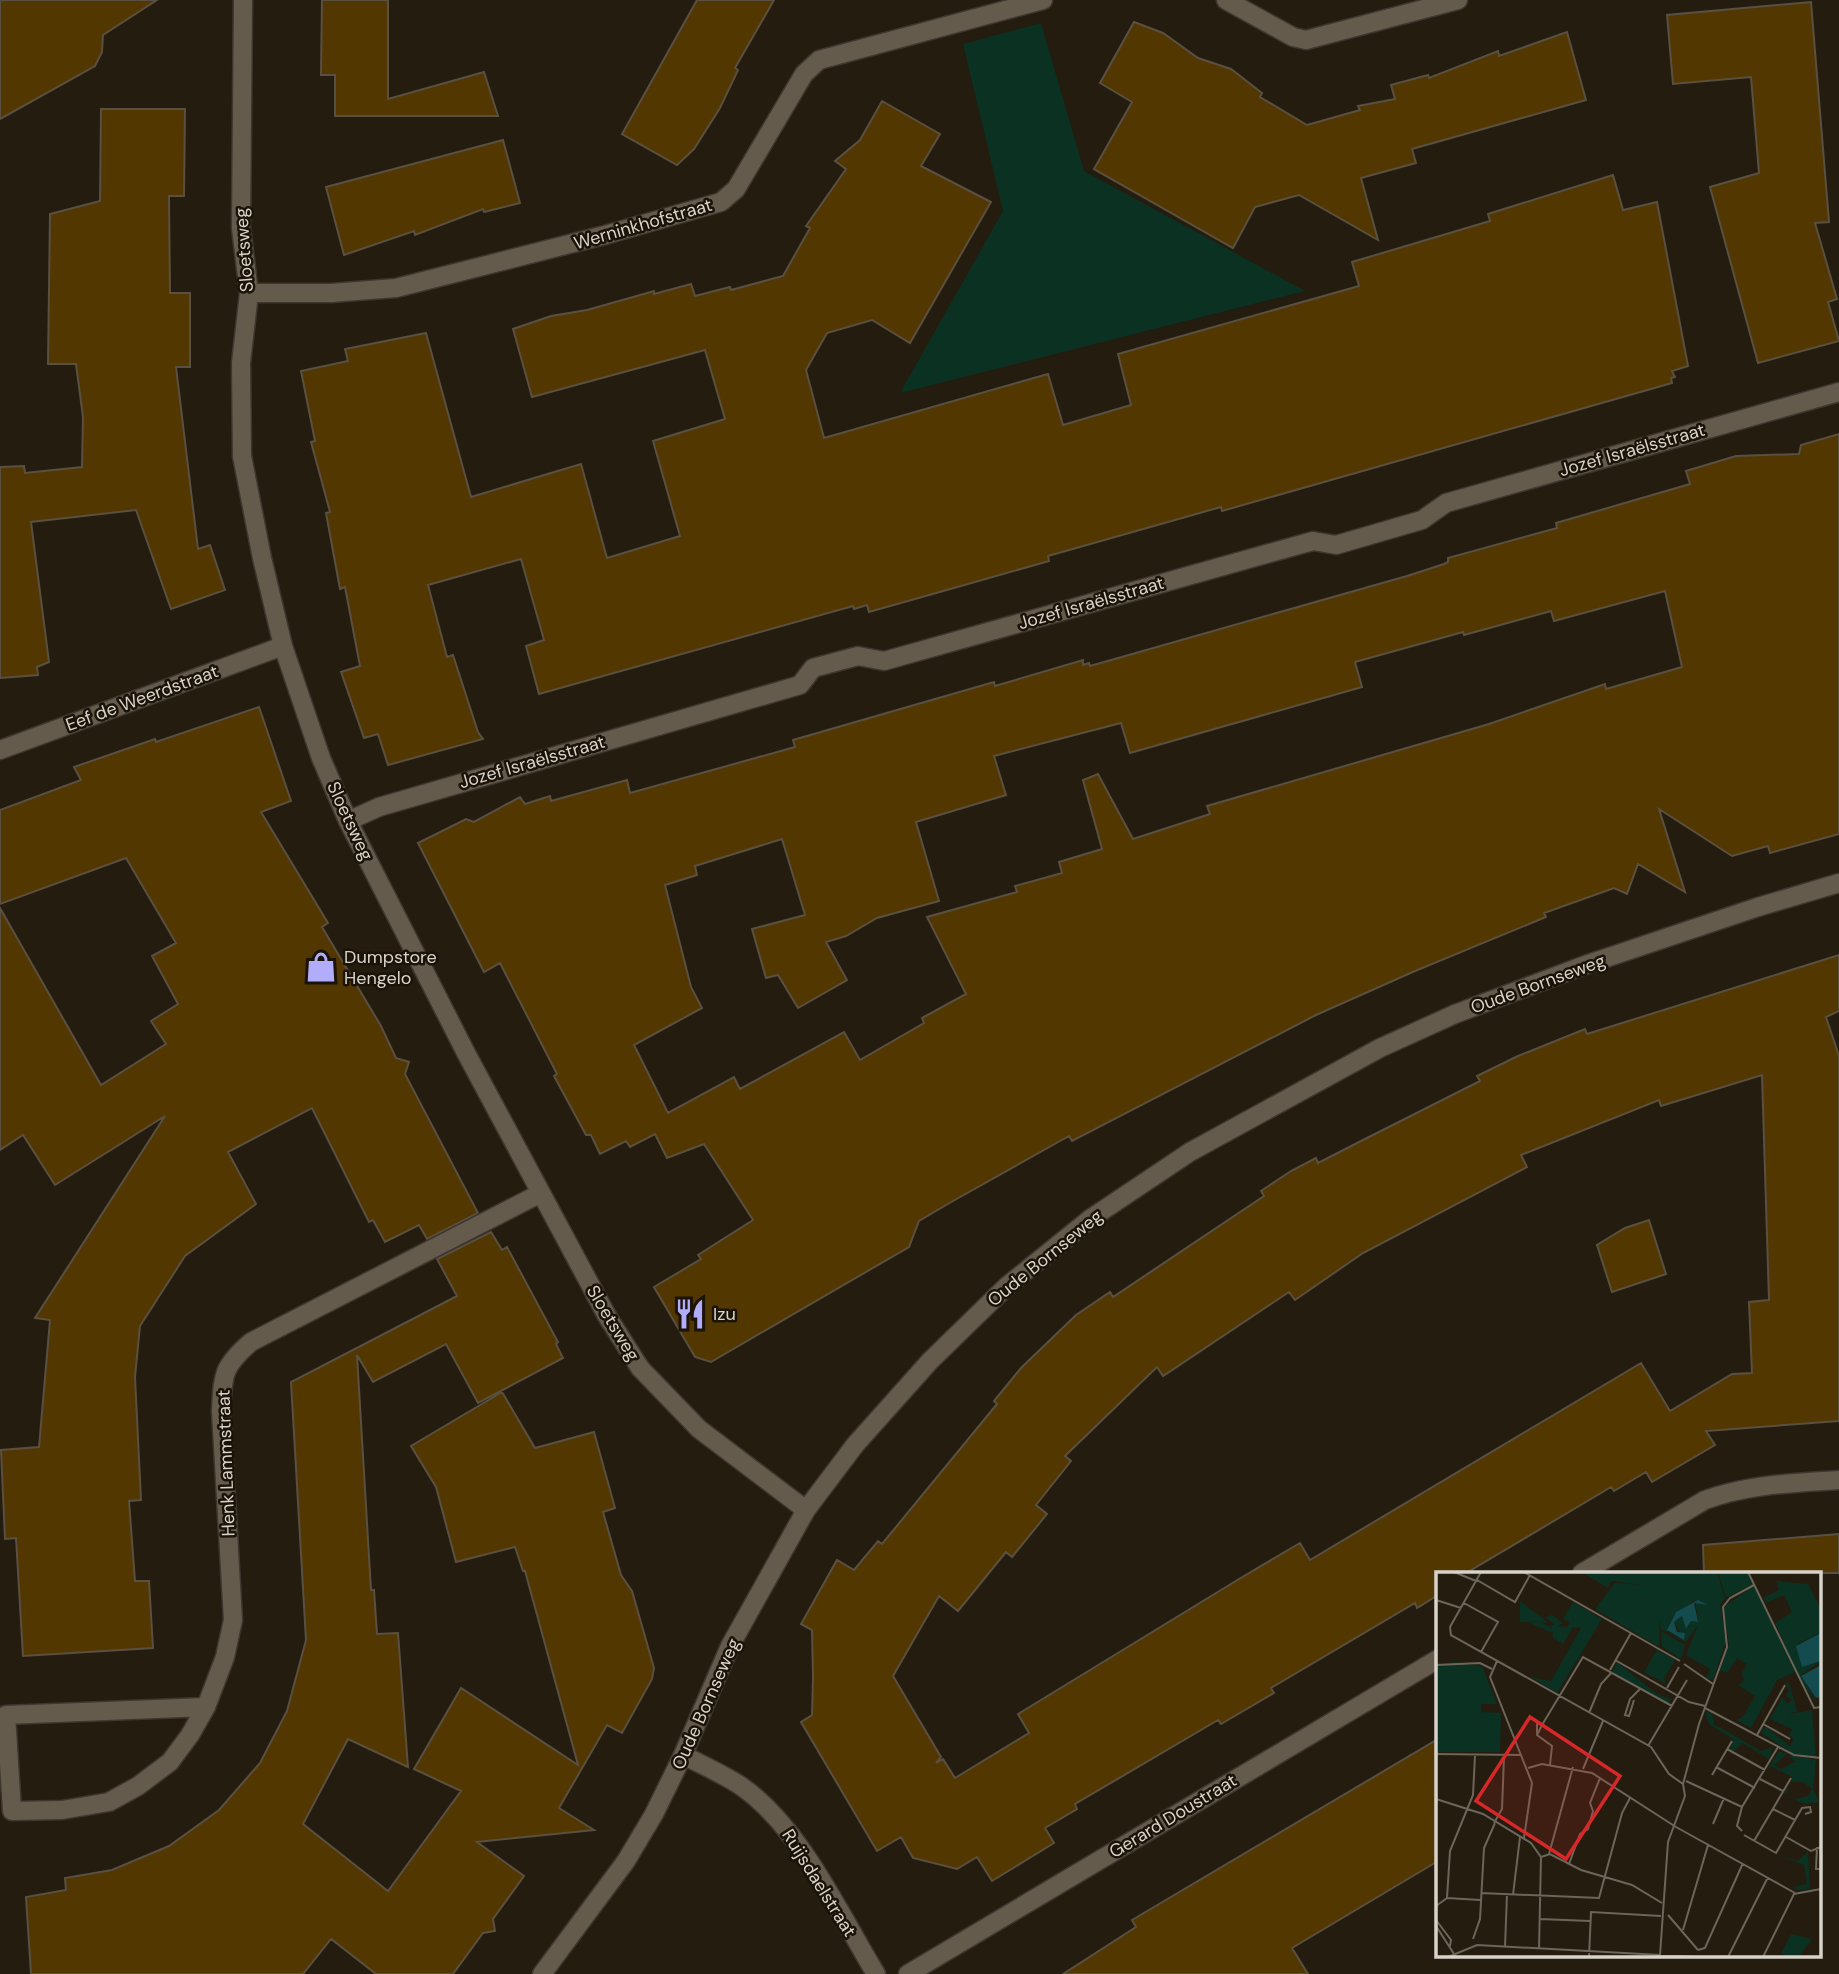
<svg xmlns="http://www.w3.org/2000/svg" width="1839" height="1974" font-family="'DM Sans',sans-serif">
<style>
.green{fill:#0b3122}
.building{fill:#533700;stroke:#595041;stroke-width:2;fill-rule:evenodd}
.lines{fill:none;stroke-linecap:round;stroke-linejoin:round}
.minor-casing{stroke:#3e3730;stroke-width:21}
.minor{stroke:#655b4d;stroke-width:18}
.labels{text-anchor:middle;stroke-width:5;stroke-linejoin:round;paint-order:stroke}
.street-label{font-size:18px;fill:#d8d3ca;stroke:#1b1307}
.poi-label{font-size:18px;fill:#d8d3ca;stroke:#1b1307;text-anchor:start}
.inset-road{fill:none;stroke:#6c655a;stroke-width:2}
.view{fill:#d62828;fill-opacity:0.15;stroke:#d62828;stroke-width:3.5}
.inset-edge{fill:none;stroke:#d8d3ca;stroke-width:3.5}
</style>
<rect width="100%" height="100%" fill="#241c0f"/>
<path class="green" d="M1041 23 1084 171 1305 291 900 393 1003 211 963 44Z"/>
<path class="building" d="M0 0H157L103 35 102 52 95 66 0 119Z
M322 0H388V99L484 72 498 116H335V75H321Z
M697 0H774L735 68 738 70 720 108 694 149 677 165 622 134Z
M1811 2 1829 222 1815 223 1837 299 1828 302 1839 341 1758 363 1710 187 1759 173 1751 77 1673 84 1667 15Z
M1134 22 1163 33 1198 58 1231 69 1262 93 1260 97 1307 125 1360 110 1358 106 1395 99 1391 85 1428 75 1429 78 1498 51 1499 56 1567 32 1586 100 1412 149 1416 163 1361 178 1378 240 1299 195 1255 207 1233 248 1094 169 1132 102 1100 83Z
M882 101 940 134 921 166 991 202 910 343 872 320 827 333 806 370 824 438 1048 374 1063 425 1131 405 1118 354 1359 286 1352 262 1490 221 1488 214 1613 175 1623 210 1657 202 1688 366 1672 371 1675 377 1671 378 1672 383 1222 511 1221 507 1048 556 1049 561 968 584 869 612 867 605 854 609 853 606 539 694 526 646 544 640 521 559 428 585 447 657 453 655 478 732 483 739 388 765 378 734 364 738 341 672 360 666 345 587 340 589 326 513 330 512 311 442 315 441 301 371 348 361 345 349 426 333 471 497 581 464 607 558 680 536 653 441 725 419 705 350 532 397 513 329 551 316 587 310 654 291V294L691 284 695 296 730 287 731 290 783 276 810 228 806 226 846 169 835 161 860 140Z
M101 109H185L184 196H169L170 293H190V367H176L198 549 210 545 225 590 171 609 136 510 31 522 49 662 37 667 38 675 0 678V467L24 466 25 473 82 467 83 417 76 364H48L50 214 100 201Z
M503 140 520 203 484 212 483 209 415 235 414 231 344 255 326 187Z
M1839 434V834L1770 853 1768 846 1732 856 1659 809 1685 892 1638 864 1627 894 1614 888 1544 913 1546 917 1415 971 1316 1015 1072 1141 1069 1136 953 1201 919 1221 909 1247 711 1362 695 1357 654 1287 701 1259 698 1255 753 1220 704 1144 667 1158 655 1134 630 1147 626 1141 600 1154 591 1135H586L554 1076 557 1074 500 963 484 972 418 843 466 819 474 822 520 797 525 804 550 796 551 801 627 780 630 793 795 747 793 740 994 682 995 686 1083 660V665L1089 663 1090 666 1407 576 1444 564 1448 562V558L1557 528 1556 523 1690 484 1686 471 1736 456 1799 454 1801 445ZM1665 591 1682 667 1606 689 1605 684 1489 724 1207 806 1210 814 1133 839 1098 774 1083 780 1102 849 1059 862 1062 873 1015 886 1017 892 927 917 966 994 922 1018 924 1023 860 1060 844 1032 740 1089 734 1077 668 1113 634 1045 702 1008 691 987 665 885 697 875 695 866 782 839 805 915 752 929 766 978 778 975 798 1008 847 980 826 942 846 936 877 918 939 901 916 822 1006 795 994 756 1121 723 1130 753 1362 687 1355 662 1463 632 1464 635 1551 611 1554 621Z
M259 707 291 801 261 812 328 923 322 927 381 1026 396 1058 409 1062 405 1074 478 1213 427 1239 419 1225 385 1242 373 1220 369 1222 312 1108 228 1152 256 1204 185 1256 140 1326 135 1377 141 1500 129 1501 135 1581H149L153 1648 23 1656 16 1538 5 1539 1 1450 39 1447 50 1320 35 1318 165 1116 55 1185 23 1135 0 1150V908L101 1085 166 1044 151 1021 178 1004 152 956 176 943 126 858 0 904V810L81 780 74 767 155 739 156 742Z
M1839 955V1011L1826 1017 1839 1056V1421L1706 1431 1715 1445 1652 1482 1646 1472 1614 1491 1611 1487 1468 1572 1469 1573H1438V1595L1417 1608 1415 1603 1271 1688 1274 1693 1221 1724 1218 1720 1075 1804 1077 1809 1045 1828 1054 1843 992 1881 977 1857 957 1869 913 1858 901 1837 877 1851 801 1722 812 1715 813 1677 812 1630 801 1624 837 1560 854 1570 878 1541 882 1544 997 1404 994 1401 1021 1368 1076 1315 1110 1292 1113 1297 1264 1196 1261 1191 1291 1171 1316 1158 1318 1163 1365 1139 1480 1081 1477 1076 1518 1056 1585 1029 1587 1034ZM1762 1075 1769 1300 1749 1302 1752 1373 1732 1374 1670 1411 1641 1363 1310 1560 1300 1543 1239 1579 1018 1714 1029 1733 955 1778 943 1759 936 1763 941 1757 893 1676 939 1596 958 1611 1006 1552 1012 1557 1047 1514 1036 1505 1071 1461 1065 1456 1157 1367 1163 1376 1289 1292 1295 1300 1363 1253 1527 1167 1521 1155 1659 1100 1661 1106Z
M1649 1220 1666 1274 1612 1292 1597 1245 1625 1228Z
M491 1232 502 1250 507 1247 558 1342 556 1344 563 1358 478 1403 446 1344 373 1382 357 1355 371 1590H374L377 1634 398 1633 408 1767 348 1739 303 1824 388 1891 461 1791 414 1769 461 1688 578 1765 525 1571H523L515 1547 456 1562 436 1487 411 1446 502 1392 535 1448 594 1432 615 1508 603 1512 621 1575 632 1591 654 1668 652 1679 622 1733 607 1725 559 1808 594 1830 477 1842 524 1876 493 1919 495 1931 483 1933 453 1974H376L331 1939 303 1974H31L26 1897 66 1890 65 1878 112 1870 169 1846 219 1810 260 1763 287 1711 306 1640 291 1382 457 1296 437 1259Z
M1839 1534V1573H1704L1703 1545Z
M1438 1739V1861L1292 1948 1308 1974H1063L1136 1927 1132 1920Z"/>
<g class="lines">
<g class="minor-casing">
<path id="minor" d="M243 0 241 228 249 293 241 363 242 456 262 558 283 646 321 758 348 821 466 1053 607 1316 640 1368 699 1429 806 1510
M1226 0 1293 37 1306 40 1458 0
M249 293H331L396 288 605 235 721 202 736 189 804 74 819 60 1043 0
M0 750 283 646
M348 821 379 807 800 685 813 668 858 656 884 661 1313 541 1336 545 1422 520 1446 503 1839 392
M1582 1573 1705 1500C1749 1484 1793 1483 1839 1480
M206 1707 6 1715 12 1811 62 1810 109 1802 138 1786 170 1762 190 1735 206 1707 225 1657 233 1620 221 1411C223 1375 222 1367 251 1342L541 1193
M683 1755C702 1765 723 1774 741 1786 800 1827 839 1913 876 1974
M542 1974 626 1861 654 1814 683 1755 730 1646 806 1510 855 1445 930 1361 1007 1286 1090 1219 1190 1152 1380 1048 1455 1014 1588 964 1758 907 1839 883
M908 1974 1438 1659"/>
</g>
<use href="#minor" class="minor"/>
</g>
<defs>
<g id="shop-bare" transform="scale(2.415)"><path d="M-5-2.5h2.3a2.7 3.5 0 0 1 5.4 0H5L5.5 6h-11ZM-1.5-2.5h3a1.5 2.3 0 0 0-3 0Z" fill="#b1adfa" stroke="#1b1307" stroke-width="2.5" paint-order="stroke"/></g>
<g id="restaurant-bare" transform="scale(2.415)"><path d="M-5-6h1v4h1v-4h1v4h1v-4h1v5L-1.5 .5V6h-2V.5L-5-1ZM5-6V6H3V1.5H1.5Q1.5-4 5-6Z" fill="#b1adfa" stroke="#1b1307" stroke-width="2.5" paint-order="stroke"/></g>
</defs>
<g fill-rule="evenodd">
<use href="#shop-bare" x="321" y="967"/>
<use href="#restaurant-bare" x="690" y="1314"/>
</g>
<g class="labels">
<g class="street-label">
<text transform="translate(643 224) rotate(-16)" y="6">Werninkhofstraat</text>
<text transform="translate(244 250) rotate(-94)" y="6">Sloetsweg</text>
<text transform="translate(1632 450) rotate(-16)" y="6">Jozef Israëlsstraat</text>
<text transform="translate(1091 603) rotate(-16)" y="6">Jozef Israëlsstraat</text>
<text transform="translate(142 698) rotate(-20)" y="6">Eef de Weerdstraat</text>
<text transform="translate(532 762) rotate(-16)" y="6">Jozef Israëlsstraat</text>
<text transform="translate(350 821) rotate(65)" y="6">Sloetsweg</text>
<text transform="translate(1538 984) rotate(-20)" y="6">Oude Bornseweg</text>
<text transform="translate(1045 1258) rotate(-39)" y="6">Oude Bornseweg</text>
<text transform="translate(613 1323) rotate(59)" y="6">Sloetsweg</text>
<text transform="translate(226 1463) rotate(-92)" y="6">Henk Lammstraat</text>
<text transform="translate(706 1704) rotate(-66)" y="6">Oude Bornseweg</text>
<text transform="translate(1173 1816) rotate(-31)" y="6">Gerard Doustraat</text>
<text transform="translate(819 1883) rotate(58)" y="6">Ruijsdaelstraat</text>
</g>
<g class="poi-label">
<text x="344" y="963">Dumpstore<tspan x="344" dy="21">Hengelo</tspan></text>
<text x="713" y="1320">Izu</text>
</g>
</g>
<g transform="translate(1436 1572)">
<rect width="385" height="385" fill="#241c0f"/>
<path d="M146 0H281L289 27 284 33 290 69 277 108 270 106 274 97 250 83 262 53 250 70 225 57 223 48 224 74 220 73 159 37 179 11 208 13 175 9 172 16ZM259 28 262 50 254 49 251 57 247 44 238 50 248 67 232 60 236 46ZM282 0H311L317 12 290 26ZM340 9 372 12 385 38V61L361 72 366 95 385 89 365 103 383 134 365 110 339 51 356 40 348 23 330 31 327 26 343 18ZM318 14 359 100 341 108 315 156 300 148 307 145 319 124 302 113 309 108 305 102 311 92 301 86 291 101 284 98 293 72 287 35ZM84 29 108 47 111 51 103 50 115 55 117 61 93 51 103 49 84 50ZM137 30 166 47 121 121 95 105 115 109 145 56 137 55 127 72 117 66 115 53H119L109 45 116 43 127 51 121 54 131 55 134 50 127 47ZM225 59 249 73 245 87 226 75ZM221 78 239 88 228 107 232 113 208 100ZM18 90 46 94 61 132H45V140L65 141 64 180H0V94ZM181 90 221 122 235 127 233 131 176 100ZM349 110 353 111 361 139 353 142 376 138 380 186 356 181 324 160 330 155 354 174 358 167 353 163 356 157 334 147 346 125 352 132 356 128 350 124 353 119ZM269 140 276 141 278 152 325 179 337 175 333 187 306 171 298 179 294 177 297 167 273 152ZM343 179 351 182 338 193 345 197 359 190 353 183 380 188 377 217 383 230 367 232 348 221 354 212 350 222 360 227 372 224 376 217 367 210H355L356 205 335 194 331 198ZM372 279 374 317 360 318 358 315 371 312 368 293 340 282 362 289ZM355 362 376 367 362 385 345 382Z" fill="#0b3122" fill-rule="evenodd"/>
<path d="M262 28 272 33 258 31 262 50 255 49 250 57 246 44 238 50 241 60 249 61 248 68 231 58 240 40ZM385 61V89L366 95 360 74ZM385 93V125L380 126 365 104Z" fill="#134b4f"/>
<path class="inset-road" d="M18 0 40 9M45 0 14 55 15 63 215 175 233 202 247 212M88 0 244 89M312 0 378 136 385 135M41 8 79 30 94 3M0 28 25 36M28 31 62 50 45 80M179 88 253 130 269 134M61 89 54 105 96 211 88 266M248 92 277 112M0 93 44 91 56 97M174 98 195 61M231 116 243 95M198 128 193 144 189 143 194 127 204 117M269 136 358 183 385 186M153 141 165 112 176 100M327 152 354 167M106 153 147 85 236 134M101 163 106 153 101 151V163L116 174 114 193M321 163 349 113M212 174 251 108M291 177 329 198M0 182 84 183M280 195 319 216M92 196 106 192 156 201 240 255 359 321M147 197 167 149M276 203 296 169M324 207 347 219M250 209 306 235M0 227 47 242 95 271 105 285 114 282 145 298 196 313 226 331M337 237 359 248M58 251 66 237 68 185M277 252 288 226M306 259 301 254 306 235 342 175M308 263 340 281 366 236 374 235 375 240 369 242M350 265 375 279 385 275M318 269 355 206M381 275 380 297H385M113 282 137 195M133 292 144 262 152 257 157 239 154 231 164 206M45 321 163 326 186 241 194 226M77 323 84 265M11 326 44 328M0 334 11 326 14 279 37 223 39 184M232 343 262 378M104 347 154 349M0 348 15 368 14 374M0 354 20 385M247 358 272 273M37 367 44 347 48 276 59 251M69 375 71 322M103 377 105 285M262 378 269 376 307 291M224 383 232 270 249 224 247 212 263 152 291 75 287 35 294 26 318 13M12 385 41 373 261 385M153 385 155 340 225 344M292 385 332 305M327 385 358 322 385 317"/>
<path class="view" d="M94 145 184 204 130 287 40 229Z"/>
<rect width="385" height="385" class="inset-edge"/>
</g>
</svg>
